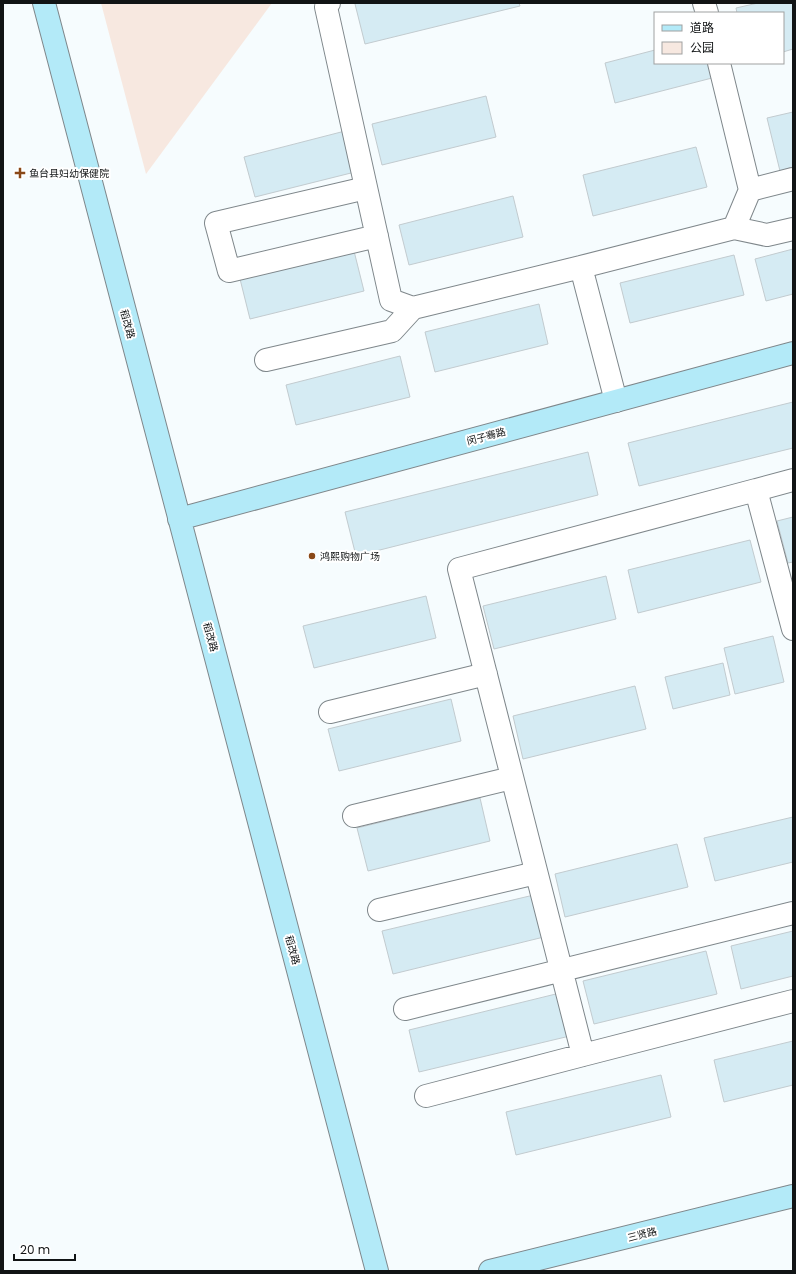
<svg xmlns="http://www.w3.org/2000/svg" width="796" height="1274" font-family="Poppins,'Noto Sans SC',sans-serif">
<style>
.green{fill:#f7e8e0}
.building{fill:#d5ebf3;stroke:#c2cbcf}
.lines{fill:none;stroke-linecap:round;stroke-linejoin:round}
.street-casing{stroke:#7f878b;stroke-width:24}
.secondary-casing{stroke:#7f878b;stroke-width:24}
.street{stroke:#fff;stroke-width:22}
.secondary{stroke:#b3eaf8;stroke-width:22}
.poi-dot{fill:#8a4817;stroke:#fff;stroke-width:1.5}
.labels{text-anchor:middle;stroke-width:4;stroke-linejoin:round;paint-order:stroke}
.poi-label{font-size:10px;fill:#111415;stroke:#fff;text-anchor:start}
.street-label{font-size:10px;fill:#111415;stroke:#fff}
</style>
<rect width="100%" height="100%" fill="#f6fcfe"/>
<path class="green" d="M101 3H272L146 174Z"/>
<path class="building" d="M358 3H519L520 6 365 44 355 4Z
M758 3H793V49L783 52V13H737L736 8Z
M655 50V63H709L712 78 615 103 605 63Z
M486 96 496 137 382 165 372 124Z
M793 112V167L780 171 767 118Z
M345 131 355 172 255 197 244 157Z
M696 147 707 187 593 216 583 175Z
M513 196 523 237 409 265 399 225Z
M793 249V294L766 301 755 259Z
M354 251 364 291 250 319 240 279Z
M734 255 744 295 630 323 620 283Z
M539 304 548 344 435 372 425 332Z
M400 356 410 397 296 425 286 385Z
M793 402V448L639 486 628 443Z
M588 452 598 495 356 556 345 512Z
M793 517V562L788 563 777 521Z
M750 540 761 582 638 613 628 570Z
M606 576 616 619 494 649 483 606Z
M426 596 436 638 314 668 303 626Z
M773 636 784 682 735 694 724 648Z
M723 663 730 695 673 709 665 677Z
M635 686 646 729 523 759 513 716Z
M451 699 461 741 339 771 328 729Z
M480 798 490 841 368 871 357 828Z
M793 817V862L715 881 704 838Z
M677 844 688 887 565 917 555 874Z
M538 894 548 936 393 974 382 931Z
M793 931V976L741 989 731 946Z
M706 951 717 994 594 1024 583 981Z
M564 992 574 1035 419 1072 409 1030Z
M793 1041V1085L724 1102 714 1060Z
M661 1075 671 1117 516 1155 506 1112Z"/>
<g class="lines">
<g class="street-casing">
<path id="street" d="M329 3 326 7 391 300 413 308 581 267
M704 3 707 13
M719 63 750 190
M366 188 216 223 229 271 377 236
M734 228 750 190 793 179
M266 360 392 331 413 308
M616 401 581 267 734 228 767 235 793 229
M756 490 793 480
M793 629 756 490 459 569 583 1055 793 1001
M330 712 486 674
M354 816 512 778
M379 910 536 873
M405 1009 793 913
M426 1096 583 1055"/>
</g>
<g class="secondary-casing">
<path id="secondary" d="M44 3 377 1271
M179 519 793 353
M490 1271 793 1196"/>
</g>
<use href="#street" class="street"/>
<use href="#secondary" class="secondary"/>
</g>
<g class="poi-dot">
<path d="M18 167h4v4h4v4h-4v4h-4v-4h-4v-4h4z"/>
<circle cx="312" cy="556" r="4"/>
</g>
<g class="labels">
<g class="poi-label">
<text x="29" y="177">鱼台县妇幼保健院</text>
<text x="320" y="560">鸿熙购物广场</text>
</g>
<g class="street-label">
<text transform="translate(128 324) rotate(75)" y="4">稻改路</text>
<text transform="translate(486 436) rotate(-15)" y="4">闵子骞路</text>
<text transform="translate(211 637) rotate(75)" y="4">稻改路</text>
<text transform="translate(293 950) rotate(75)" y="4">稻改路</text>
<text transform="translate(642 1234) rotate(-14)" y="4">三贤路</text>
</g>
</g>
<rect width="796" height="1274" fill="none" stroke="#111415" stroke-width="8"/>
<rect x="654" y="12" width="130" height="52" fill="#ffffff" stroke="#a0a1a1"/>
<rect x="662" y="25" width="20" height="6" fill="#b3eaf8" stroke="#a0a1a1"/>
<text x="690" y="32" font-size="12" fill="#111415">道路</text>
<rect x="662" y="42" width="20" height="12" fill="#f7e8e0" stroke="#a0a1a1"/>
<text x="690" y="52" font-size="12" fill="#111415">公园</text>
<path d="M14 1254v6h61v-6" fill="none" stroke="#111415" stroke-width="2"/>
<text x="20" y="1254" font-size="12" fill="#111415" stroke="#ffffff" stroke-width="3" paint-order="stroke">20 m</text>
</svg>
